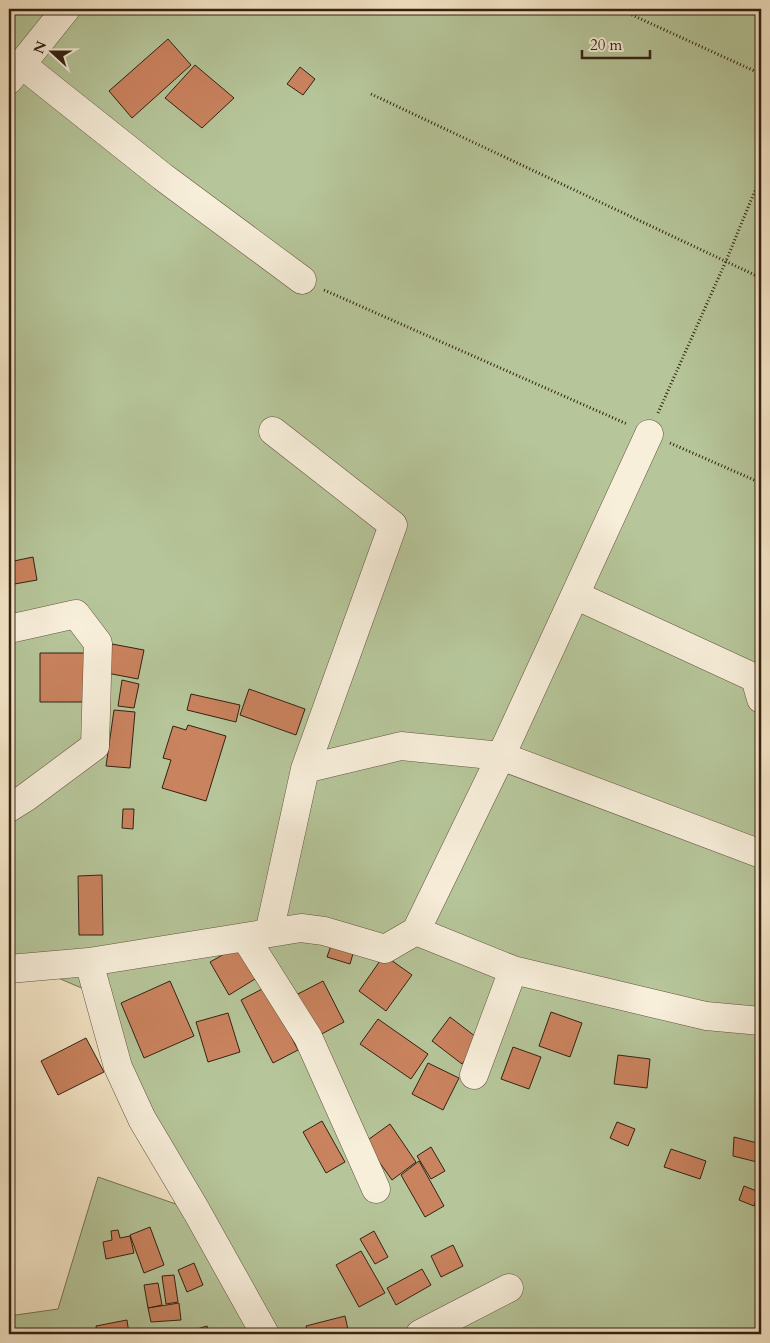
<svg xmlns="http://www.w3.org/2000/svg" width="770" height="1343" font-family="Cardo,serif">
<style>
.green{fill:#b6c69a;stroke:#747456}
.building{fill:#ca835f;stroke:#332112}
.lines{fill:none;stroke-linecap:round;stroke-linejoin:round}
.minor-casing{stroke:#64523f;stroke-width:29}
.path{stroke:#332112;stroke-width:3;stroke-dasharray:1 2.5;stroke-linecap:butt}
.minor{stroke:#f8efdb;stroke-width:28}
</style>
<rect width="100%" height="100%" fill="#f5e6c7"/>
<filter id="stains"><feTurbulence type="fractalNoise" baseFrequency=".004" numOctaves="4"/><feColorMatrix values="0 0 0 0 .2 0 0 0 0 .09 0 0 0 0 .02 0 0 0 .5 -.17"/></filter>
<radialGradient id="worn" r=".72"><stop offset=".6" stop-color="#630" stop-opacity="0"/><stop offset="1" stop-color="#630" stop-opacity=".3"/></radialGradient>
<path class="green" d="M9 9H761V1334H9V1316L58 1309 98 1177 196 1211 142 1119 107 999 21 962 9 964Z"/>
<path class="building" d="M168 39 191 65 132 118 109 91Z
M195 65 234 98 202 128 165 98Z
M300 67 315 79 303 95 287 84Z
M33 557 37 580 9 585V562Z
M112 644 144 650 138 679 107 673Z
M40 653H87V702H40Z
M122 680 139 684 134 708 118 706Z
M249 689 305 709 296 735 240 715Z
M191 694 240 705 236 722 187 710Z
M114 710 135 712 130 768 106 766Z
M188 725 226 736 206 801 162 788 171 760 163 758 173 726 186 730Z
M123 809H134L133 829 122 828Z
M102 875 103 935H79L78 876Z
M333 940 355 947 350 964 327 957Z
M242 944 260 976 229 995 210 962Z
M384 955 412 975 386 1011 359 991Z
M170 981 194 1036 144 1058 121 1003Z
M323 981 344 1022 316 1037 294 996Z
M266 987 298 1050 273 1063 241 1000Z
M551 1012 582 1023 570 1057 539 1046Z
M228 1013 240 1052 208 1062 196 1022Z
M450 1017 480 1040 462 1064 432 1041Z
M378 1019 428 1054 411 1079 360 1044Z
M86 1038 104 1072 58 1095 41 1061Z
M513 1047 541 1057 529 1089 501 1079Z
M618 1055 650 1059 647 1088 614 1084Z
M428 1063 459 1078 443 1110 412 1094Z
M322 1121 345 1162 326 1173 303 1132Z
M617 1122 635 1129 628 1146 610 1138Z
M390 1124 416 1162 392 1180 365 1142Z
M734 1137 761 1144V1163L733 1156Z
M431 1147 445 1171 431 1179 417 1156Z
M671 1149 706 1161 700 1179 664 1167Z
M419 1161 444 1206 425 1217 401 1175Z
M744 1186 759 1192 754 1206 739 1200Z
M150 1227 164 1265 144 1273 130 1235Z
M118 1230 120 1238 130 1236 134 1253 106 1259 103 1242 112 1240 111 1231Z
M374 1231 388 1257 375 1264 360 1239Z
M453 1245 463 1266 441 1277 431 1256Z
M361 1251 385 1293 359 1307 336 1265Z
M194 1263 203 1285 187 1292 178 1270Z
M422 1269 431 1285 396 1305 387 1288Z
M174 1275 178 1302 166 1304 162 1276Z
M158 1283 162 1305 148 1308 144 1285Z
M179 1303 181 1320 151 1322 148 1308Z
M345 1316 349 1334H308L306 1326Z
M127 1320 129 1334H97L96 1326Z
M207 1326 209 1334H180Z"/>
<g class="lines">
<g class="minor-casing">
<path id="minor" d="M21 64 163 177 302 280
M9 80 66 9
M575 595 755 678 761 699
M9 629 76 614 98 643 95 746 25 798 9 808
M305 769 401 746 501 756 761 854
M269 933 305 769 393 525 273 431
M245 937 308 1037 376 1189
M89 962 118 1067 142 1119 197 1212 265 1334
M9 969 89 962 301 928 324 931 385 949 416 931
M513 970 706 1016 761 1021
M474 1075 513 970 416 931 501 756 649 434
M420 1334 509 1288"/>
</g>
<path class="path" d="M619 9 761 74
M371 94 761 278
M324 290 627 424
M658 413 726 261 761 176
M670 443 761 483"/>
<use href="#minor" class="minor"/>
</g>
<rect width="770" height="1343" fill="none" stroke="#f5e6c7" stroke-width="30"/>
<rect x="10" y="10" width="750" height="1323" fill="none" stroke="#332112" stroke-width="2.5"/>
<rect x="15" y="15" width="740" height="1313" fill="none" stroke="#332112"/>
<g transform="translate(52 52) rotate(291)" stroke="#f8efdb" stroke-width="4" paint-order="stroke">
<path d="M0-4L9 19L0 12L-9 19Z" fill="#332112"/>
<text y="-8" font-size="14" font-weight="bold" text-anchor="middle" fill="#332112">N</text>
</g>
<path d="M582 50v8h68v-8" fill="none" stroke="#332112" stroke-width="2.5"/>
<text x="590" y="50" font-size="15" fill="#332112" stroke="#f8efdb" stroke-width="4" paint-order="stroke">20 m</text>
<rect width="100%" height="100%" filter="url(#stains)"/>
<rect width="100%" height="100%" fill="url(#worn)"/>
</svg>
